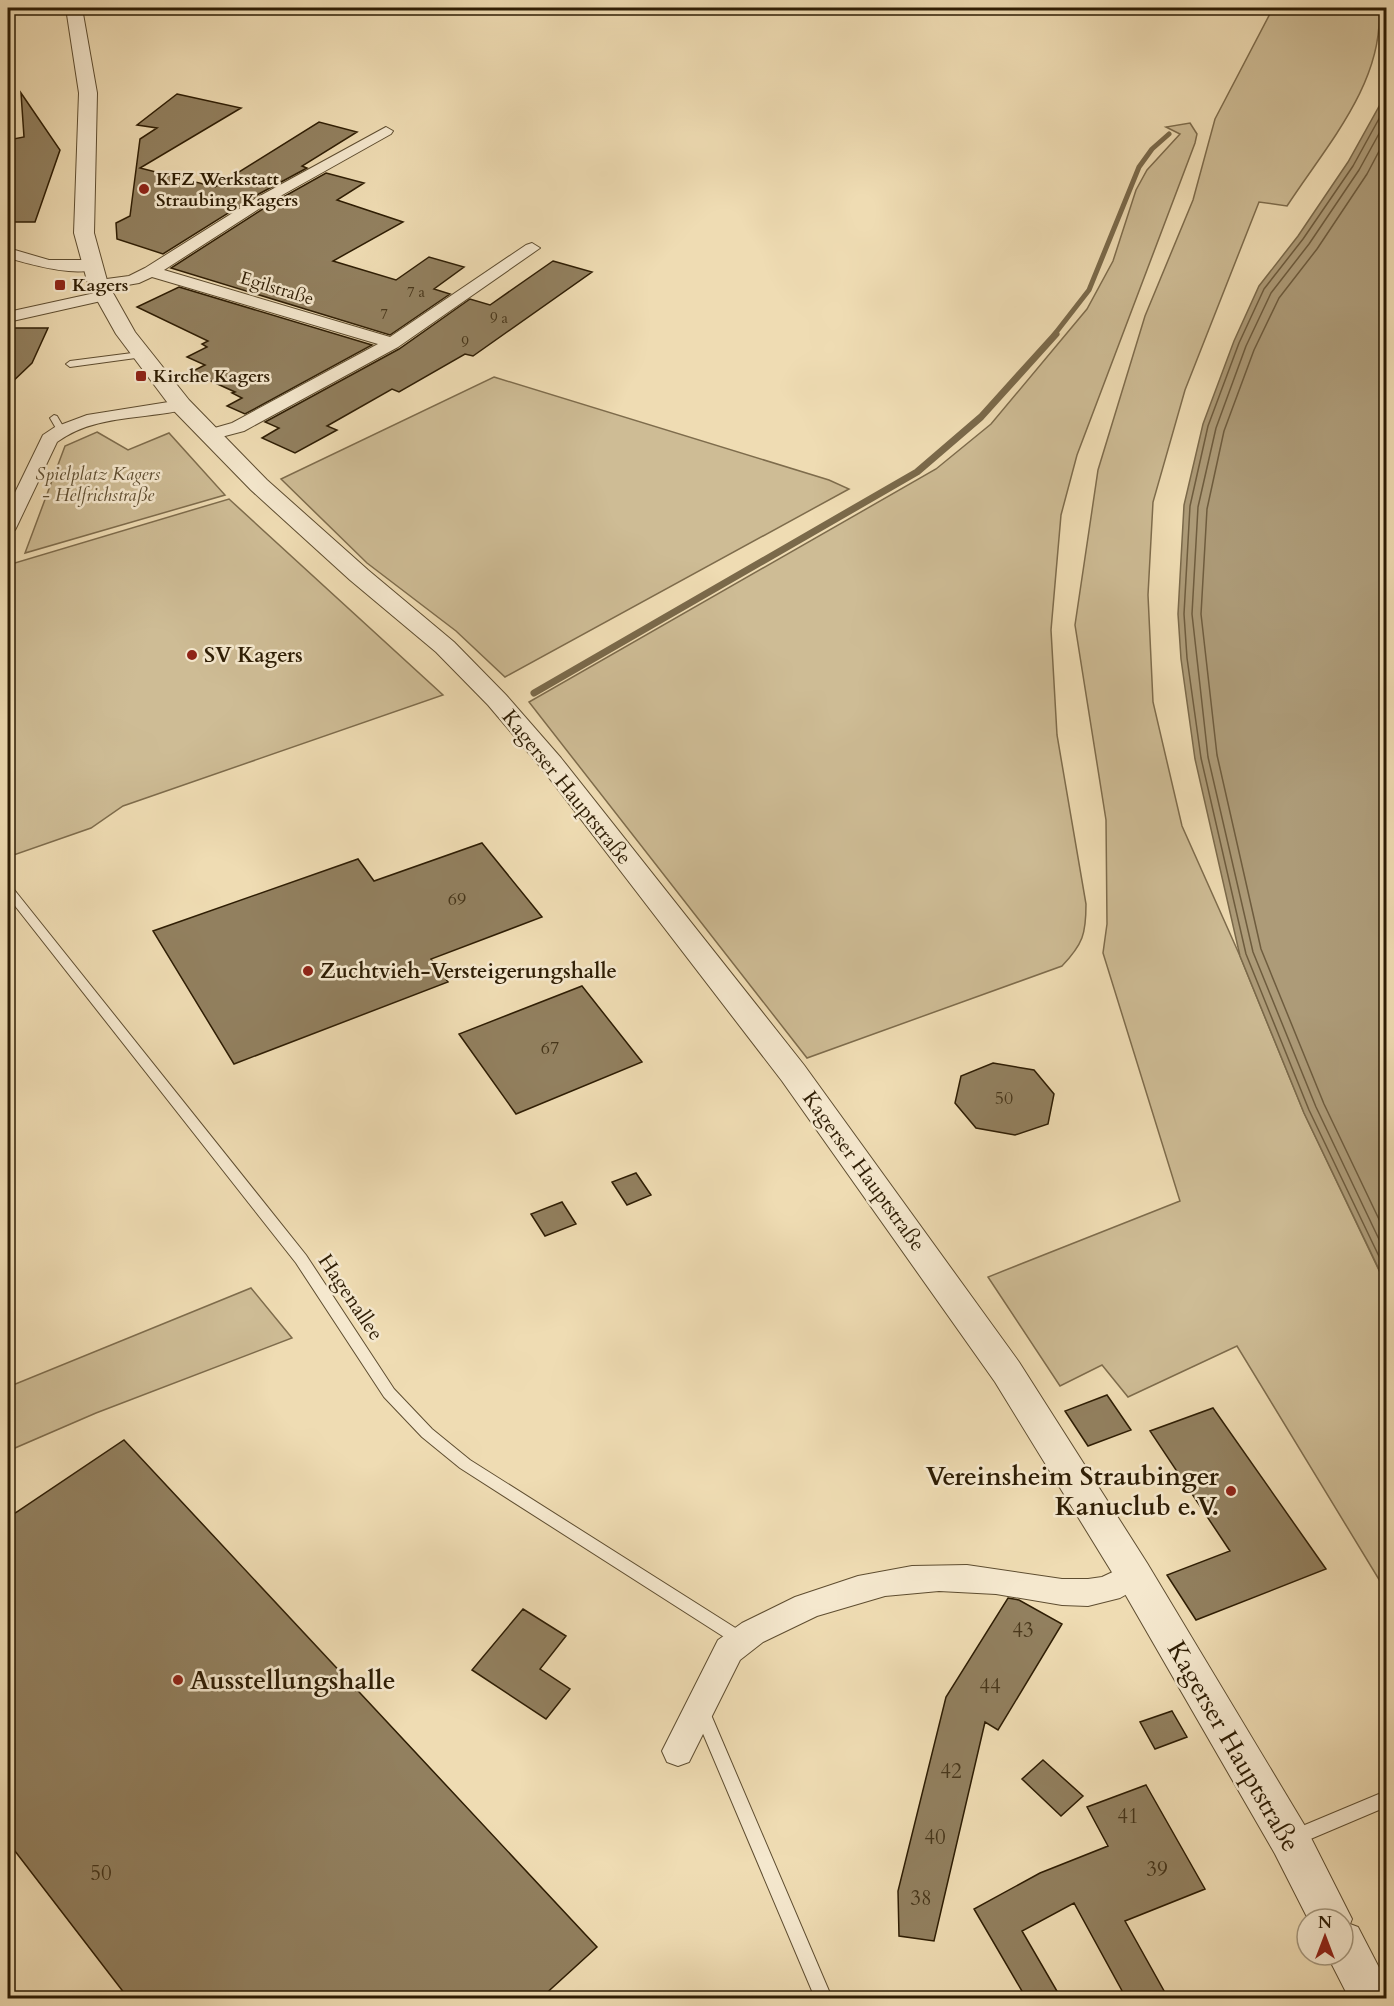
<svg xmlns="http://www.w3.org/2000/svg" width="1394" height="2006" font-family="Cardo,serif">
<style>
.green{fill:#cebc95;stroke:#7e6c4c;stroke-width:1.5}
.water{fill:#ad9b78;stroke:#7a694a;stroke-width:1.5}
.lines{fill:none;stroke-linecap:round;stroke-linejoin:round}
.shore{stroke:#6e5c3e;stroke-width:1.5}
.stream-far1{stroke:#7a694a;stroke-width:5}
.stream{stroke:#7a694a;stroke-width:7}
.building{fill:#92805f;stroke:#2e1d04;stroke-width:1.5}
.service-casing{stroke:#5e4d30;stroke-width:2}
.minor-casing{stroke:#5e4d30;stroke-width:2}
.tertiary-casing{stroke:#5e4d30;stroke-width:2}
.service{fill:#f5e8ce;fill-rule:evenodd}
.minor{fill:#f5e8ce;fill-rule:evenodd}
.tertiary{fill:#f5e8ce;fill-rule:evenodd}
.poi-dot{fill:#8f2418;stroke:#f5e8ce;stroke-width:2}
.labels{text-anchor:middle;stroke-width:5;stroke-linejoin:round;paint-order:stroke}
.far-number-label{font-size:15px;fill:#47361b}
.far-poi-label{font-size:18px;font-weight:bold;fill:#2e1d04;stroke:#f5e8ce;text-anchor:start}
.far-street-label{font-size:18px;fill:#2e1d04;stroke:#f5e8ce}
.far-park-label{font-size:18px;font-style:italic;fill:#5e4d30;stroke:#f5e8ce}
.number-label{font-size:18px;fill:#47361b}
.poi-label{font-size:21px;font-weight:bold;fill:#2e1d04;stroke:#f5e8ce;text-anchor:start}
.street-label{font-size:21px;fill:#2e1d04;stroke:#f5e8ce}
.near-number-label{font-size:21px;fill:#47361b}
.near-poi-label{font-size:26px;font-weight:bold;fill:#2e1d04;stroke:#f5e8ce;text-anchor:end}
.near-street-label{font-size:26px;fill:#2e1d04;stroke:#f5e8ce}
</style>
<rect width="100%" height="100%" fill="#efdcb3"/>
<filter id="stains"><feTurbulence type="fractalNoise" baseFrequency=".00333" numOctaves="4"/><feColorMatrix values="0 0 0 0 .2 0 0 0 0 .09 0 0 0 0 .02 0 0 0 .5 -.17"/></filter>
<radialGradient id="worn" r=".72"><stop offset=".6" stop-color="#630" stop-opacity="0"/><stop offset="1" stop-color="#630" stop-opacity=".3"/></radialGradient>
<path class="green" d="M1273 8H1379C1384 83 1326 146 1287 206L1259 202 1185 390 1153 502 1148 595 1153 702 1182 826 1240 956 1304 1113 1386 1285V1591L1237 1346 1128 1397 1102 1365 1060 1386 988 1277 1180 1201 1103 953 1107 924 1106 820 1075 625 1098 470 1145 316 1193 200 1215 119Z
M1190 123 1197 134 1195 143 1077 455 1061 515 1051 630 1057 735 1086 904C1086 934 1083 944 1062 966L807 1058 529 702 936 469 991 424 1087 309 1113 261 1136 190 1147 170 1180 134 1166 127Z
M494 377 829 480 849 489 505 677 456 631 367 563 281 479Z
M97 432 128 450 169 433 225 495 25 553 65 446Z
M229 499 443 695 123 806 91 828 8 857V565Z
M251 1288 292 1338 96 1413 8 1451V1387Z"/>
<path class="water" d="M1386 94V1284L1304 1113 1240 956 1195 759 1181 659 1178 614 1184 505 1203 424 1234 341 1259 286 1298 236 1348 162Z"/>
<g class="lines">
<path class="shore" d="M1386 106 1353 166 1303 239 1264 289 1239 343 1208 426 1190 506 1184 614 1187 658 1201 758 1246 954 1309 1110 1386 1271
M1386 121 1359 170 1309 244 1271 293 1246 346 1216 428 1198 507 1192 614 1208 757 1253 952 1316 1107 1386 1254
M1386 138 1367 174 1317 249 1279 298 1254 350 1224 431 1207 509 1201 614 1217 755 1261 949 1324 1104 1386 1234"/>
<path class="stream-far1" d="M1054 335 1089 290 1139 167 1152 149 1169 134"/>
<path class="stream" d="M534 693 917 472 981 417 1056 334"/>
</g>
<path class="building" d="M21 93 60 150 35 222H8V140L24 137Z
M177 94 241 108 140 168 215 187 319 122 357 132 302 166 307 168 257 195 163 254 117 239 116 223 130 216 140 139 157 128 137 125Z
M326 173 364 183 337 200 403 222 333 261 396 280 429 257 464 267 434 289 450 294 390 335 171 268 269 205Z
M553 261 592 272 473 356 465 354 399 392 392 389 327 426 337 430 295 453 262 438 279 428 265 422 399 349 470 299 490 305Z
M179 287 372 345 245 414 227 406 242 398 232 393 235 392 191 372 205 365 187 357 207 347 202 344 208 341 137 307Z
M8 328H48L32 363 8 386Z
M482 843 542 917 431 959 448 982 234 1064 153 931 358 859 374 881Z
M582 986 642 1062 516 1114 459 1034Z
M993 1063 1034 1070 1054 1094 1048 1124 1015 1135 976 1128 955 1103 961 1076Z
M636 1173 651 1195 627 1205 612 1182Z
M562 1202 576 1224 545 1236 531 1214Z
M1107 1395 1131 1430 1088 1446 1065 1411Z
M1213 1408 1326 1569 1196 1620 1167 1575 1230 1551 1150 1431Z
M124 1440 597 1947 541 1998H128L8 1842V1518Z
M1008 1598 1019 1600 1062 1624 998 1730 985 1722 934 1941 899 1936 898 1891 946 1697Z
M523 1609 566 1636 540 1669 570 1689 546 1719 472 1670Z
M1172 1711 1187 1737 1155 1749 1140 1722Z
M1043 1760 1083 1796 1061 1816 1022 1779Z
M1146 1785 1205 1889 1125 1921 1168 1998H1126L1074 1903 1022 1931 1061 1998H1026L974 1909 1040 1873 1108 1846 1087 1807Z"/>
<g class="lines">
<g class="service-casing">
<path id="service" d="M140 352 143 353V357L70 367 66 364 70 361Z
M54 415 57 416 64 428 63 430 60 431 57 430 50 418Z
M8 886 12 887 306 1255 394 1389 432 1429 470 1460 745 1634 748 1639 745 1644 740 1646 735 1644 460 1468 422 1437 384 1397 296 1263 8 897Z
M701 1703 707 1705 709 1710 832 1998H815L693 1710 695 1705Z
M1386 1791V1807L1294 1846 1288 1844 1286 1838 1288 1832Z"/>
</g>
<g class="minor-casing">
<path id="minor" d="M386 127 393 131 391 134 268 203 164 270 390 337 526 245 532 243 540 248 398 347 244 431 210 440 204 439 201 435 204 431 232 423 378 344 152 277 139 283 99 290 91 285 99 280 129 276 145 268 258 197Z
M8 248 49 260H92L100 265C86 281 26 263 8 258Z
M104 291 110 293 112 296 110 299 8 322V312Z
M181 400 187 401 190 405 187 409C143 420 95 414 57 442L17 526 15 530 8 532V507L43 435 55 427 87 415Z
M1134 1562 1145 1566 1149 1575 1145 1584 1120 1598 1088 1606 1062 1605 996 1594 939 1591 885 1596 817 1616 763 1642 740 1660 689 1762 678 1766 667 1762 662 1751 718 1640 742 1623 795 1597 858 1576 912 1566 967 1565 1062 1579H1088L1102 1577Z"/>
</g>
<g class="tertiary-casing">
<path id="tertiary" d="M66 8H82L97 93 94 233 108 284 135 332 189 400 267 480 368 570 454 642 506 695 561 758 804 1065 1019 1362 1147 1563 1305 1826 1352 1919 1350 1924 1358 1927 1386 1981V1998H1349L1327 1955H1343V1919H1308L1275 1854 1121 1587 995 1382 782 1081 543 770 488 705 436 652 350 580 251 490 173 410 116 334 88 284 74 233 79 93Z"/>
</g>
<use href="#service" class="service"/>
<use href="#minor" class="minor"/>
<use href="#tertiary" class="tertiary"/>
</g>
<g class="poi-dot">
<circle cx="144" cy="189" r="6"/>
<rect x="54" y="279" width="12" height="12" rx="3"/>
<rect x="135" y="370" width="12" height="12" rx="3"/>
<circle cx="192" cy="655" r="6"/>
<circle cx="308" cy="971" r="6"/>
<circle cx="1231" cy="1491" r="6"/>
<circle cx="178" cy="1680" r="6"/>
</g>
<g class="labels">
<g class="far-number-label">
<text x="416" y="297">7 a</text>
<text x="384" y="319">7</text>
<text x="499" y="323">9 a</text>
<text x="465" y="347">9</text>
</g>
<g class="far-poi-label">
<text x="156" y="185">KFZ Werkstatt<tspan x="156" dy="21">Straubing Kagers</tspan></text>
<text x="72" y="291">Kagers</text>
<text x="153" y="382">Kirche Kagers</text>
</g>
<g class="far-street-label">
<text transform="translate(277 288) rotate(17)" y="6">Egilstraße</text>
</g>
<g class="far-park-label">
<text x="98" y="480">Spielplatz Kagers<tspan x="98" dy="21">- Helfrichstraße</tspan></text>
</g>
<g class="number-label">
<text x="457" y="905">69</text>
<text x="550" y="1054">67</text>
<text x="1004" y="1104">50</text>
</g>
<g class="poi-label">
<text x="204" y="662">SV Kagers</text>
<text x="320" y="978">Zuchtvieh-Versteigerungshalle</text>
</g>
<g class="street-label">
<text transform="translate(567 787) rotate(51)" y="7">Kagerser Hauptstraße</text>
<text transform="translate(864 1171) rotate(54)" y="7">Kagerser Hauptstraße</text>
<text transform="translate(351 1297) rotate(56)" y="7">Hagenallee</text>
</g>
<g class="near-number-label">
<text x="1023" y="1637">43</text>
<text x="990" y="1693">44</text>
<text x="951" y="1778">42</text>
<text x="1128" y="1823">41</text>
<text x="935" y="1844">40</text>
<text x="1157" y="1876">39</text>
<text x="101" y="1880">50</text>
<text x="921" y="1905">38</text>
</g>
<g class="near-poi-label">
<text x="1219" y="1485">Vereinsheim Straubinger<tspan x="1219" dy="30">Kanuclub e.V.</tspan></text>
<text x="190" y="1689" text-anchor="start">Ausstellungshalle</text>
</g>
<g class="near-street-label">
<text transform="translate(1234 1746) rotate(60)" y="9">Kagerser Hauptstraße</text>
</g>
</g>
<rect width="1394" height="2006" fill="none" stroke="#efdcb3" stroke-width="30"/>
<rect x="9" y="9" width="1376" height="1988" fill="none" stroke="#2e1d04" stroke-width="3"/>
<rect x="15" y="15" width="1364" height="1976" fill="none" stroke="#2e1d04" stroke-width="1.5"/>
<g transform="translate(1325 1937)"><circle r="28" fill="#f5e8ce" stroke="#a5977d" stroke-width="1.5"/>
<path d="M0-4.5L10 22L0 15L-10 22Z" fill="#8f2418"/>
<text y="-9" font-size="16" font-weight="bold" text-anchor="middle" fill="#2e1d04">N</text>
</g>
<rect width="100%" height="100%" filter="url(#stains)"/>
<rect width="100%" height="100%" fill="url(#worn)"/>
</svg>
